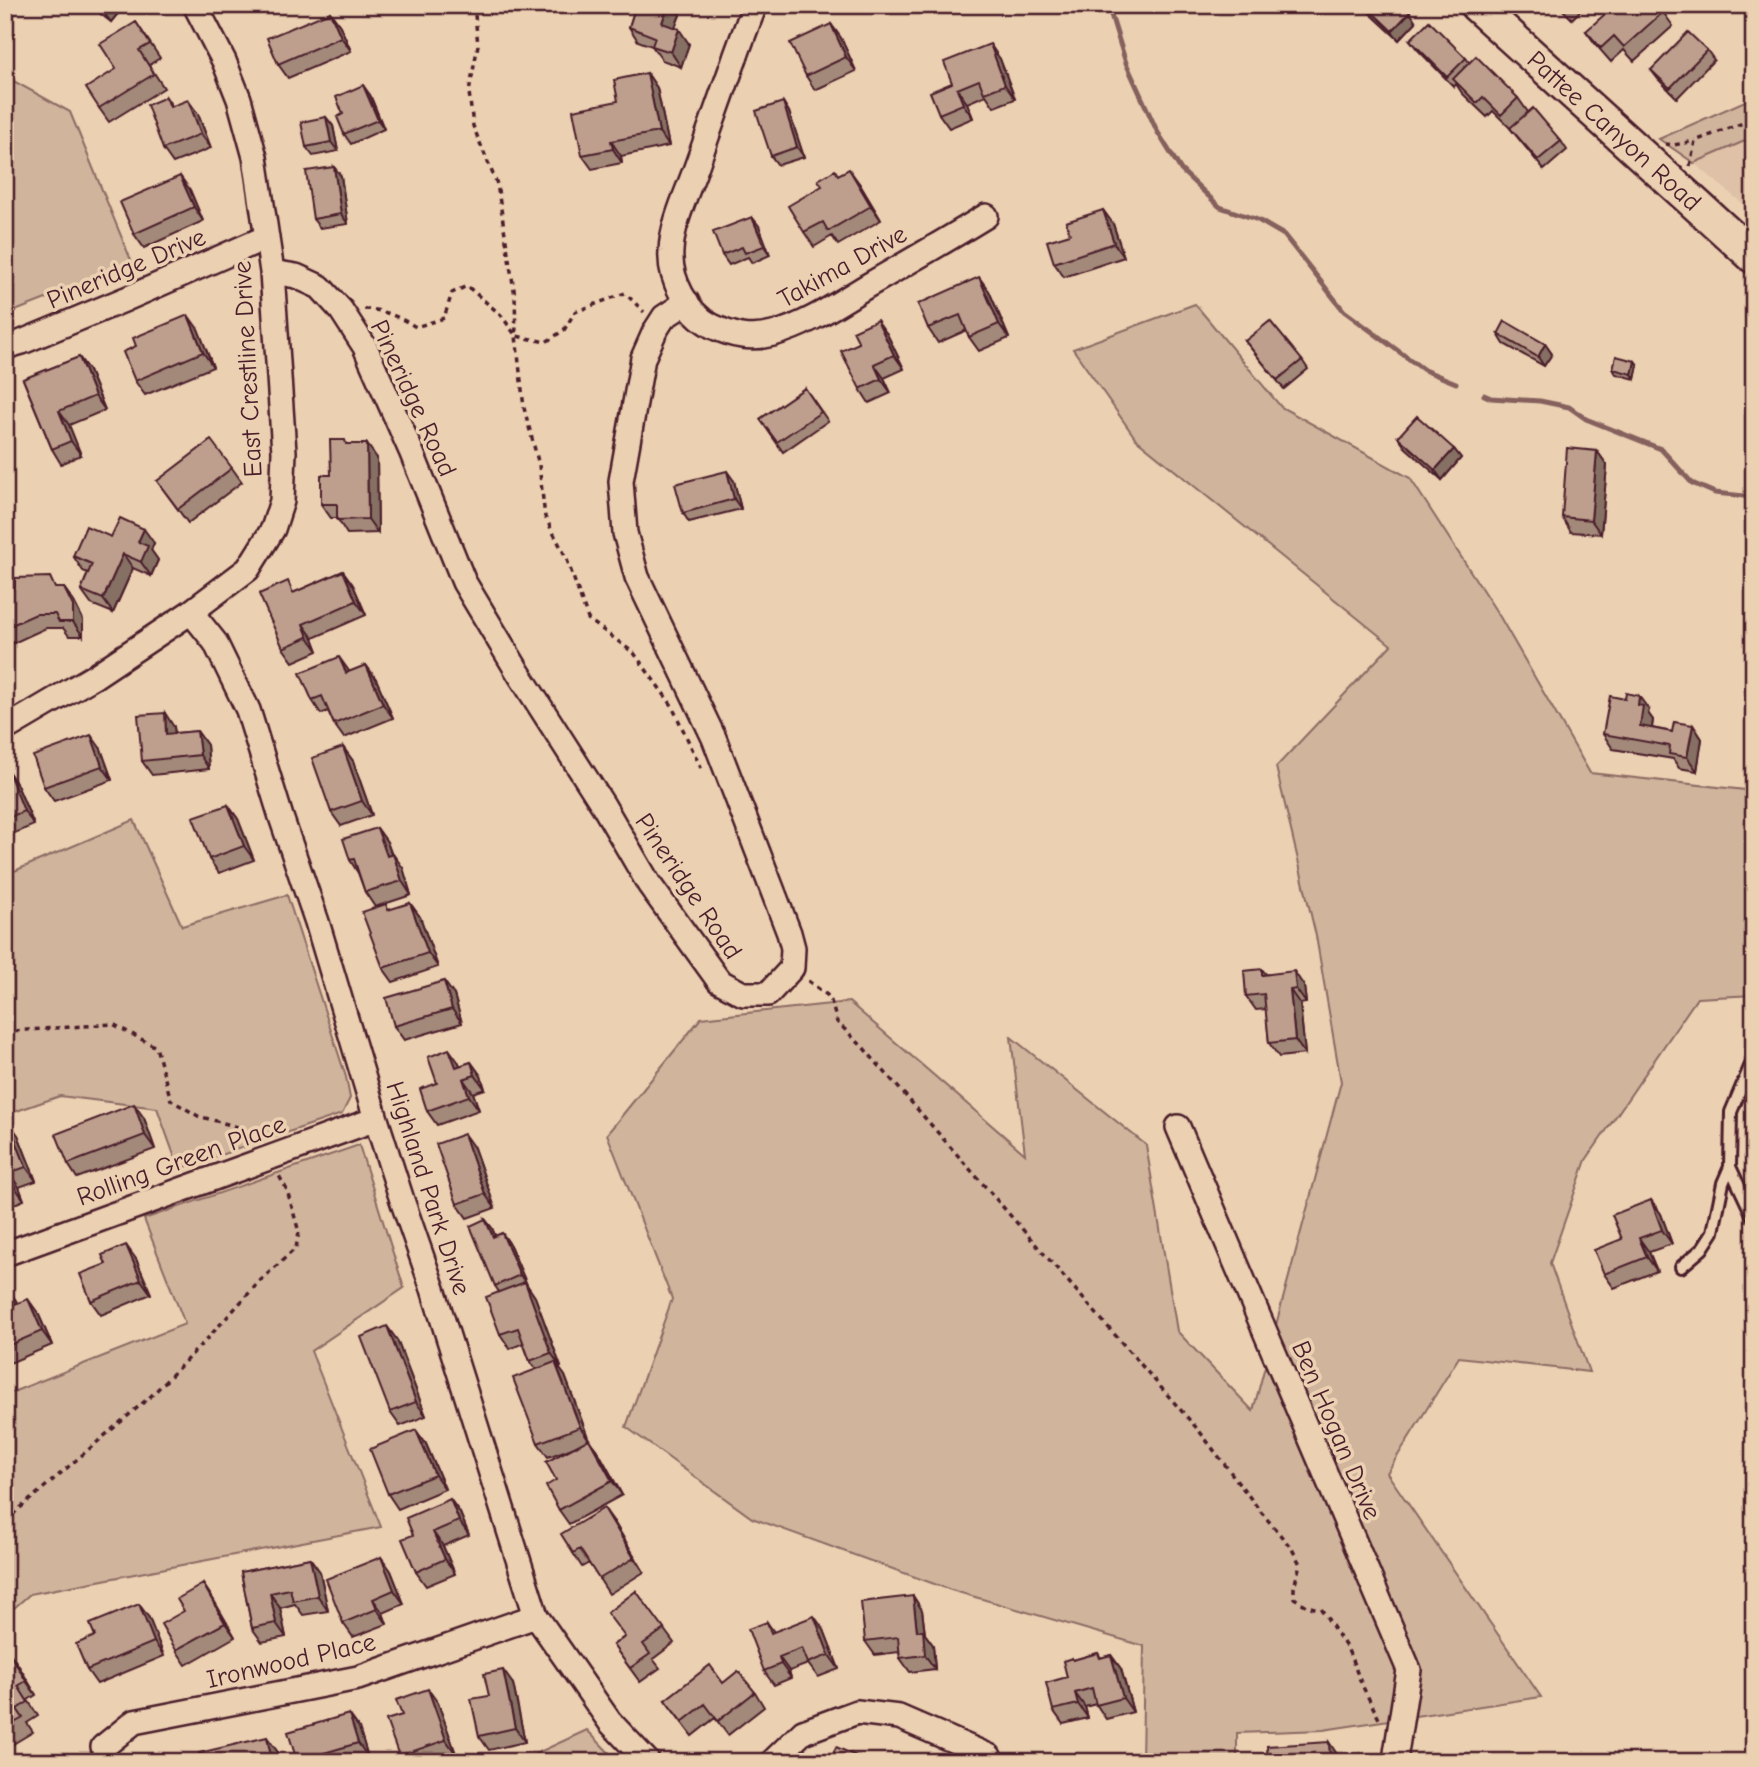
<svg xmlns="http://www.w3.org/2000/svg" width="1759" height="1767" font-family="'Comic Neue',sans-serif">
<style>
.built{fill:#dec1a7}
.green{fill:#d0b49c;stroke:#8d6a64;stroke-width:2}
.lines{fill:none;stroke-linecap:round;stroke-linejoin:round}
.stream{stroke:#85605d;stroke-width:5}
.lane-casing{stroke:#4a1f2b;stroke-width:16}
.street-casing{stroke:#4a1f2b;stroke-width:28}
.secondary-casing{stroke:#4a1f2b;stroke-width:37}
.path{stroke:#4a1f2b;stroke-width:3.5;stroke-dasharray:5 5;stroke-linecap:butt}
.lane{stroke:#ebd0b2;stroke-width:10}
.street{stroke:#ebd0b2;stroke-width:23}
.secondary{stroke:#ebd0b2;stroke-width:32}
.wall{fill:#a38979;stroke:#4a1f2b;stroke-width:2}
.shaded-wall{fill:#856f63;stroke:#4a1f2b;stroke-width:2}
.building{fill:#be9f8d;stroke:#4a1f2b;stroke-width:2}
.labels{text-anchor:middle;stroke-width:7;stroke-linejoin:round;paint-order:stroke}
.street-label{font-size:26px;fill:#4a1f2b;stroke:#ebd0b2}
</style>
<rect width="100%" height="100%" fill="#ebd0b2"/>
<filter id="ink" filterUnits="userSpaceOnUse"><feTurbulence type="fractalNoise" baseFrequency=".0143" numOctaves="2"/><feDisplacementMap in="SourceGraphic" scale="14" xChannelSelector="R" yChannelSelector="G"/><feConvolveMatrix kernelMatrix="1 2 1 2 8 2 1 2 1" color-interpolation-filters="sRGB"/></filter>
<g filter="url(#ink)">
<path class="built" d="M1754 137V213L1694 163Z"/>
<path class="green" d="M5 79H10L70 112 133 265 5 315Z
M1754 97V137L1694 163 1659 139Z
M1195 304 1281 407 1410 478 1500 617 1590 773 1754 791V995L1697 998 1586 1160 1550 1263 1589 1372 1459 1357 1387 1473 1541 1697 1323 1730 1237 1733V1762H1142L1144 1646 951 1590 752 1518 626 1427 672 1299 607 1134 701 1018 849 1002 1025 1154 1011 1037 1146 1145 1177 1331 1253 1411 1341 1082 1316 936 1276 767 1391 645 1136 439 1073 349Z
M134 820 182 926 287 895 346 1077 350 1098 342 1114 179 1169 157 1108 60 1096 5 1115V875Z
M359 1145 404 1288 311 1351 381 1527 30 1594 5 1616V1395L185 1324 144 1219Z
M587 1730 618 1762H518Z"/>
<g class="lines">
<path class="stream" d="M1108 5 1126 63 1157 131 1181 170 1220 207 1258 220 1284 235 1344 311 1424 370 1456 383
M1484 395 1491 398 1540 401 1569 407 1586 419 1661 449 1692 483 1715 493 1744 496 1754 499"/>
<g class="lane-casing">
<path id="lane" d="M1730 1167 1754 1218
M1681 1267 1702 1249 1713 1232 1723 1183 1730 1167 1731 1112 1750 1067 1754 1064"/>
</g>
<g class="street-casing">
<path id="street" d="M755 5C734 58 716 112 697 165 688 191 672 223 671 251 669 279 687 313 712 326 733 336 750 340 773 334 807 325 837 304 867 286 907 263 947 240 986 216
M272 272 296 276 320 287 341 310 365 347 411 451 464 582 518 672 603 805 649 884 719 981 743 994H768L792 968 793 948 789 933 714 738 637 577 625 533 621 481 643 358 655 331 664 317 687 302
M5 347 22 342 126 299 267 237
M191 612 215 642 248 710 281 817 317 922 376 1119 402 1200 433 1289 536 1616 610 1722 648 1762
M5 729 95 676 191 612 248 569 273 529 282 501 284 452 272 272 255 157 239 99 224 61 195 5
M1178 1127 1409 1670 1396 1753 1397 1762
M5 1254 376 1119
M103 1747 134 1722 358 1678 536 1616
M772 1762 803 1732 857 1712 899 1717 989 1756"/>
</g>
<g class="secondary-casing">
<g id="secondary">
<path id="s1" d="M1476 5 1754 257"/>
</g>
</g>
<path class="path" d="M474 5 478 45 469 92 473 126 497 184 515 296 516 336 524 408 539 465 545 517 566 557 588 619 634 653 671 704 701 768
M1665 144 1674 145 1695 141
M1690 166 1695 141 1754 119
M364 309C382 309 401 318 416 327L444 318 452 293 467 286 501 315 516 336 546 342 564 330 575 312 625 293 644 312
M808 981 827 995 831 1001 837 1022 862 1046 1200 1432 1261 1512 1292 1549 1300 1564 1294 1587V1598L1307 1606 1322 1610 1348 1650 1362 1685 1380 1721
M5 1033 13 1031 113 1024 156 1047 171 1100 198 1116 238 1127 258 1140
M5 1521 151 1396 206 1340 261 1280 296 1248 299 1232 287 1190 278 1174"/>
<use href="#lane" class="lane"/>
<use href="#street" class="street"/>
<use href="#secondary" class="secondary"/>
</g>
<path class="wall" d="M89 5H125L111 22Z
M636 5H673L680 15 675 28 689 44 681 67 662 60 652 46 638 41 629 27Z
M1361 5H1402L1416 22 1399 40Z
M1558 5H1586L1572 19Z
M330 12 340 26 351 51 288 78 278 64Z
M1663 12 1673 26 1634 61 1624 50 1611 62 1596 45 1586 31Z
M136 22 160 58 149 65 164 88 109 122 99 108Z
M831 24 841 38 856 71 815 90 806 76Z
M1410 40 1466 58 1469 62 1518 98 1528 112 1561 141 1567 150 1544 170 1510 128 1493 111 1487 117 1462 93 1456 84 1454 87 1417 49Z
M1707 50 1714 60 1677 98 1658 79 1651 70Z
M1000 59 1015 99 994 107 986 95 967 103 973 118 949 128 939 114 952 83Z
M647 73 657 88 669 146 621 156 622 163 592 169 582 155 618 101Z
M370 95 384 129 351 144 344 134 343 114Z
M166 97 172 106 198 114 211 148 173 163 163 149Z
M783 102 789 112 804 157 778 165 771 156Z
M326 117 333 126 338 151 313 156 306 147Z
M334 167 341 176 348 224 320 228 313 219Z
M838 175 859 183 881 220 838 245 832 236 814 247 804 232 822 186Z
M180 176 190 190 203 221 144 248 134 234Z
M1103 210 1113 224 1124 257 1064 277 1054 263 1070 234Z
M752 217 759 226 770 255 752 263 748 257 729 265 722 255Z
M989 291 1009 338 979 351 969 337 967 330 938 343 928 328Z
M198 329 213 367 145 395 135 381Z
M887 334 904 369 884 378 891 393 869 403 860 389Z
M1498 334 1545 344 1552 354 1544 366 1504 344Z
M1245 341 1302 360 1308 369 1284 389Z
M79 357 89 371 105 410 69 425 81 455 61 464 52 449 23 379Z
M1635 361 1638 365 1635 379 1616 374 1613 369Z
M805 388 828 421 783 452 760 419Z
M1398 437 1454 449 1461 458 1442 480 1405 447Z
M348 444 377 458 378 533 347 534 337 518H331L321 504 331 475Z
M1597 451 1607 465 1601 534 1571 532 1562 517Z
M232 468 242 482 188 523 157 481Z
M734 481 741 509 689 522 683 513Z
M111 537 154 543 151 550 158 560 151 576 133 568 113 613 91 604 81 590 88 573 83 571 73 556Z
M343 571 353 585 366 615 313 638 318 651 293 662 283 648 295 592Z
M15 588H64L74 602 83 620V636H69L63 628H46L5 647V593Z
M366 665 376 679 393 718 344 738 334 724 328 711 321 714 312 700 349 672Z
M1649 710 1648 713 1653 720 1652 728 1672 732 1693 725 1702 739 1697 771 1679 768 1673 759 1613 749 1603 734Z
M174 727 175 733 197 731 207 745 209 769 152 775 142 761Z
M343 747 353 761 372 815 341 826 331 812Z
M101 749 112 780 54 801 44 787Z
M8 771 17 785 34 825 5 837V772Z
M228 805 238 819 254 860 219 873 209 859Z
M377 828 387 842 392 855 403 868 411 895 375 907 365 892 358 873 350 860Z
M410 903 420 917 438 967 393 982 383 968Z
M1262 969 1266 974 1304 986 1306 1003 1300 1004 1305 1054 1279 1057 1269 1043 1266 1009 1256 1010 1246 996Z
M454 995 462 1023 404 1040 394 1026Z
M471 1062 481 1076 485 1089 473 1093 479 1110 437 1125 427 1111 437 1083 459 1063 460 1066Z
M144 1118 155 1149 77 1178 68 1164Z
M5 1122 18 1135 36 1181 19 1187 24 1200 5 1208Z
M474 1148 495 1208 467 1218 457 1204Z
M1651 1200 1661 1214 1672 1244 1649 1252 1657 1271 1614 1288 1604 1274 1622 1239Z
M485 1219 492 1228 495 1236 502 1233 509 1243 527 1285 535 1297 561 1367 559 1368 565 1376 589 1440 599 1453 622 1495 569 1524 559 1510 556 1480 575 1447 548 1457 538 1443 536 1369 530 1361 523 1343 510 1349 500 1334 499 1292 495 1286Z
M136 1259 151 1294 101 1315 91 1301 106 1264Z
M10 1292 18 1303 38 1313 52 1345 5 1365V1294Z
M397 1340 426 1416 400 1426 390 1412Z
M426 1444 445 1489 398 1509 388 1494Z
M450 1499 460 1513 469 1535 443 1546 455 1574 426 1586 416 1572 413 1535Z
M614 1522 644 1572 609 1594 589 1563 582 1567 573 1553Z
M381 1557 391 1571 404 1604 383 1613 387 1624 353 1637 343 1623Z
M310 1558 320 1572 328 1611 303 1615 295 1604 280 1608 286 1637 262 1642 252 1628 241 1572Z
M203 1584 213 1599 235 1637 186 1665 176 1650 184 1611Z
M636 1591 674 1643 653 1659 660 1668 640 1682 613 1645 624 1637Z
M913 1596 922 1610 925 1634 933 1645 935 1669 910 1672 900 1658 899 1652 875 1655 865 1641Z
M149 1618 164 1656 97 1684 87 1670Z
M767 1622 774 1632 824 1630 839 1669 818 1677 808 1664 789 1671 791 1678 774 1685 764 1671Z
M5 1650 17 1663 36 1695 28 1700 38 1716 27 1723 33 1732 8 1747 5 1743Z
M1098 1653 1101 1658 1111 1655 1121 1669 1133 1712 1106 1719 1096 1704 1085 1707 1088 1718 1063 1724 1053 1710 1067 1677 1073 1660Z
M723 1683 755 1692 764 1707 728 1735 715 1718 692 1736 665 1700Z
M513 1684 525 1742 489 1750 479 1736 489 1696Z
M438 1703 456 1754 433 1762H403L399 1756 402 1715Z
M349 1714 359 1728 368 1757 353 1762H297Z"/>
<path class="shaded-wall" d="M111 5H125L111 22 104 13Z
M668 5H673L680 15 671 37 662 23Z
M330 12 340 26 351 51 341 37Z
M1410 12 1416 22 1399 40 1392 31Z
M831 24 841 38 856 71 846 57Z
M679 29 689 44 681 67 671 52Z
M990 44 1000 59 1015 99 1005 85Z
M647 73 657 88 669 146 659 132Z
M363 85 370 95 384 129 378 120Z
M957 89 967 103 973 118 963 104Z
M188 100 198 114 211 148 201 134Z
M783 102 789 112 804 157 797 147Z
M326 117 333 126 338 151 331 142Z
M611 141 621 156 622 163 613 149Z
M334 167 341 176 348 224 341 214Z
M849 169 859 183 881 220 871 206Z
M180 176 190 190 203 221 194 207Z
M1103 210 1113 224 1124 257 1114 243Z
M752 217 759 226 770 255 764 246Z
M979 277 989 291 1009 338 999 324Z
M188 315 198 329 213 367 203 352Z
M877 320 887 334 904 369 894 355Z
M1545 344 1552 354 1544 366 1538 357Z
M79 357 89 371 105 410 95 396Z
M1635 361 1638 365 1635 379 1632 374Z
M874 364 884 378 891 393 881 379Z
M59 411 69 425 81 455 71 441Z
M367 444 377 458 378 533 368 519Z
M1454 449 1461 458 1442 480 1435 470Z
M1597 451 1607 465 1601 534 1591 520Z
M727 471 734 481 741 509 734 499Z
M144 529 154 543 151 550 158 560 151 576 141 562 138 542Z
M123 554 133 568 113 613 103 599Z
M343 571 353 585 366 615 356 601Z
M64 588 74 602 83 620V636L73 622Z
M303 624 313 638 318 651 308 637Z
M339 657 349 671 356 687 346 673Z
M366 665 376 679 393 718 383 704Z
M1639 696 1649 710 1648 713 1653 720 1650 740 1640 726 1638 705Z
M165 713 174 727 176 748 166 734Z
M1693 725 1702 739 1697 771 1687 757Z
M197 731 207 745 209 769 200 755Z
M91 735 101 749 112 780 102 766Z
M343 747 353 761 372 815 362 801Z
M8 771 17 785 34 825 24 811Z
M228 805 238 819 254 860 244 846Z
M377 828 387 842 397 871 387 856Z
M393 854 403 868 411 895 402 881Z
M410 903 420 917 438 967 428 953Z
M1294 971 1304 986 1306 1003 1296 989Z
M444 981 454 995 462 1023 452 1009Z
M1290 990 1300 1004 1305 1054 1295 1040Z
M449 1049 459 1063 465 1079 456 1067Z
M471 1062 481 1076 485 1089 475 1075Z
M463 1079 473 1093 479 1110 469 1096Z
M134 1104 144 1118 155 1149 145 1135Z
M8 1121 18 1135 36 1181 26 1167Z
M464 1134 474 1148 495 1208 485 1194Z
M9 1173 19 1187 24 1200 14 1186Z
M1651 1200 1661 1214 1672 1244 1662 1230Z
M485 1219 492 1228 500 1247 493 1237Z
M502 1233 509 1243 527 1285 520 1275Z
M1639 1238 1649 1252 1657 1271 1647 1257Z
M126 1245 136 1259 151 1294 141 1280Z
M525 1282 535 1297 561 1367 551 1353Z
M28 1299 38 1313 52 1345 42 1331Z
M387 1326 397 1340 426 1416 416 1402Z
M555 1362 565 1376 589 1440 599 1453 622 1495 612 1481 590 1441 580 1427Z
M416 1430 426 1444 445 1489 435 1475Z
M450 1499 460 1513 469 1535 459 1521Z
M604 1508 614 1522 644 1572 634 1558Z
M433 1532 443 1546 455 1574 445 1559Z
M381 1557 391 1571 404 1604 394 1590Z
M310 1558 320 1572 328 1611 318 1596Z
M203 1584 213 1599 235 1637 225 1623Z
M270 1593 280 1608 286 1637 276 1623Z
M913 1596 922 1610 925 1634 933 1645 935 1669 925 1655 917 1631Z
M373 1599 383 1613 387 1624 377 1609Z
M139 1604 149 1618 164 1656 154 1642Z
M814 1616 824 1630 839 1669 829 1655Z
M7 1649 17 1663 36 1695 26 1681Z
M1111 1655 1121 1669 1133 1712 1123 1698Z
M779 1657 789 1671 791 1678 781 1664Z
M503 1670 513 1684 525 1742 515 1728Z
M428 1689 438 1703 456 1754 446 1740Z
M1075 1693 1085 1707 1088 1718 1078 1704Z
M349 1714 359 1728 368 1757 358 1743Z
M267 1737 277 1751 279 1762H272Z
M1329 1742 1339 1757V1762H1330Z"/>
<path class="building" d="M94 5H111L104 13Z
M636 5H668L662 23 679 29 671 52 652 46 655 37 629 27Z
M1365 5H1402L1410 12 1392 31Z
M1615 5H1657L1663 12 1624 47 1614 36 1601 48 1586 31Z
M330 12 341 37 278 64 267 38Z
M1429 21 1466 58 1447 77 1410 40Z
M136 22 150 44 139 50 154 74 99 108 86 88 116 69 100 44Z
M831 24 846 57 806 76 790 43Z
M1688 32 1707 50 1670 88 1651 70Z
M990 44 1005 85 984 93 979 80 957 89 963 104 939 114 930 92 952 83 944 62Z
M1476 56 1518 98 1501 115 1483 97 1477 103 1453 79Z
M647 73 659 132 611 141 613 149 582 155 573 110 618 101 614 80Z
M363 85 378 120 344 134 337 117 343 114 336 97Z
M166 97 170 107 188 100 201 134 163 149 147 105Z
M783 102 797 147 771 156 756 111Z
M1533 108 1561 141 1538 160 1510 128Z
M326 117 331 142 306 147 301 122Z
M334 167 341 214 313 219 306 171Z
M849 169 871 206 828 231 823 222 804 232 788 206 822 186 818 180 835 170 838 175Z
M180 176 194 207 134 234 120 202Z
M1103 210 1114 243 1054 263 1047 241 1070 234 1066 222Z
M752 217 764 246 745 253 742 247 722 255 713 232Z
M979 277 999 324 969 337 960 315 928 328 918 304Z
M188 315 203 352 135 381 123 352 136 346 133 338Z
M877 320 894 355 874 364 881 379 860 389 841 351 859 343 853 331Z
M1270 321 1302 360 1277 380 1245 341Z
M1505 321 1545 344 1538 357 1498 334Z
M1616 356 1635 361 1632 374 1613 369Z
M79 357 95 396 59 411 71 441 52 449 23 379Z
M805 388 821 412 777 442 760 419Z
M1417 416 1454 449 1435 470 1398 437Z
M211 440 232 468 178 509 157 481Z
M330 440H345L346 444H367L368 519 337 520V504H321V475H331Z
M1567 448 1597 451 1591 520 1562 517Z
M727 471 734 499 683 513 675 484Z
M120 518 144 529 138 542 148 546 141 562 123 554 103 599 81 590 92 564 73 556 86 526 111 537Z
M343 571 356 601 303 624 308 637 283 648 259 594 288 581 293 593Z
M50 577 55 588H64L73 606V622H59L55 614H36L5 628V593L15 588V578Z
M339 657 346 673 366 665 383 704 334 724 322 696 312 700 300 673Z
M1626 693 1639 696 1638 705 1643 706 1640 726 1672 732 1674 722 1693 725 1687 757 1669 754 1670 746 1603 734 1610 696 1625 699Z
M165 713 166 734 197 731 200 755 142 761 138 715Z
M91 735 102 766 44 787 33 756Z
M343 747 362 801 331 812 312 758Z
M8 771 24 811 5 819V772Z
M228 805 244 846 209 859 193 817Z
M377 828 387 856 393 854 402 881 365 892 354 859 350 860 343 839Z
M410 903 428 953 383 968 362 912 386 904 388 910Z
M1262 969V975L1294 971 1296 989 1290 990 1295 1040 1269 1043 1264 994 1246 996 1244 971Z
M444 981 452 1009 394 1026 386 998Z
M449 1049 456 1067 471 1062 475 1075 463 1079 469 1096 427 1111 420 1089 437 1083 428 1057Z
M134 1104 145 1135 68 1164 56 1134Z
M8 1121 26 1167 9 1173 14 1186 5 1190V1122Z
M464 1134 485 1194 457 1204 436 1144Z
M1651 1200 1662 1230 1639 1238 1647 1257 1604 1274 1594 1250 1622 1239 1612 1215Z
M485 1219 493 1237 502 1233 520 1275 495 1286 470 1226Z
M126 1245 141 1280 91 1301 80 1274 106 1264 102 1255Z
M525 1282 551 1353 530 1361 518 1328 500 1334 486 1297Z
M10 1292 15 1304 28 1299 42 1331 5 1347V1294Z
M387 1326 416 1402 390 1412 361 1337Z
M555 1362 580 1427 538 1443 513 1378Z
M416 1430 435 1475 388 1494 370 1449Z
M589 1439 612 1481 559 1510 546 1486 556 1480 546 1462Z
M450 1499 459 1521 433 1532 445 1559 416 1572 402 1539 413 1535 406 1518Z
M604 1508 634 1558 599 1579 580 1549 573 1553 561 1534Z
M381 1557 394 1590 373 1599 377 1609 343 1623 326 1579Z
M310 1558 318 1596 293 1601 290 1589 270 1593 276 1623 252 1628 241 1572Z
M203 1584 225 1623 176 1650 161 1624 184 1611 177 1599Z
M636 1591 664 1629 643 1644 650 1654 630 1668 613 1645 625 1637 607 1613Z
M913 1596 917 1631 923 1630 925 1655 900 1658 898 1637 865 1641 861 1602Z
M139 1604 154 1642 87 1670 76 1644 95 1636 90 1624Z
M814 1616 829 1655 808 1663 802 1648 779 1657 781 1664 764 1671 748 1629 767 1622 771 1633Z
M7 1649 26 1681 18 1686 28 1702 17 1709 23 1718 5 1728V1650Z
M1098 1653 1100 1658 1111 1655 1123 1698 1096 1705 1092 1688 1075 1693 1078 1704 1053 1710 1046 1683 1067 1677 1063 1661 1072 1658 1073 1660Z
M710 1665 723 1683 738 1671 755 1692 718 1721 705 1704 682 1722 665 1700Z
M503 1670 515 1728 479 1736 471 1699 489 1696 484 1674Z
M428 1689 446 1740 399 1756 386 1720 402 1715 396 1700Z
M349 1714 358 1743 297 1761 288 1732Z
M267 1737 272 1762H201L199 1753Z
M1329 1742 1330 1762H1268L1267 1746Z
M836 1747 859 1757 857 1762H829Z"/>
</g>
<g class="labels">
<g class="street-label">
<text dy="9" stroke="none"><textPath href="#s1" startOffset="187">Pattee Canyon Road</textPath></text>
<text transform="translate(842 266) rotate(-29)" y="9">Takima Drive</text>
<text transform="translate(126 268) rotate(-23)" y="9">Pineridge Drive</text>
<text transform="translate(247 369) rotate(-93)" y="9">East Crestline Drive</text>
<text transform="translate(414 398) rotate(65)" y="9">Pineridge Road</text>
<text transform="translate(689 886) rotate(56)" y="9">Pineridge Road</text>
<text transform="translate(181 1160) rotate(-20)" y="9">Rolling Green Place</text>
<text transform="translate(429 1188) rotate(72)" y="9">Highland Park Drive</text>
<text transform="translate(1337 1430) rotate(67)" y="9">Ben Hogan Drive</text>
<text transform="translate(291 1660) rotate(-13)" y="9">Ironwood Place</text>
</g>
</g>
<rect width="1759" height="1767" fill="none" stroke="#ebd0b2" stroke-width="28"/>
<rect x="14" y="14" width="1731" height="1739" fill="none" stroke="#4a1f2b" stroke-width="2.5" filter="url(#ink)"/>
</svg>
